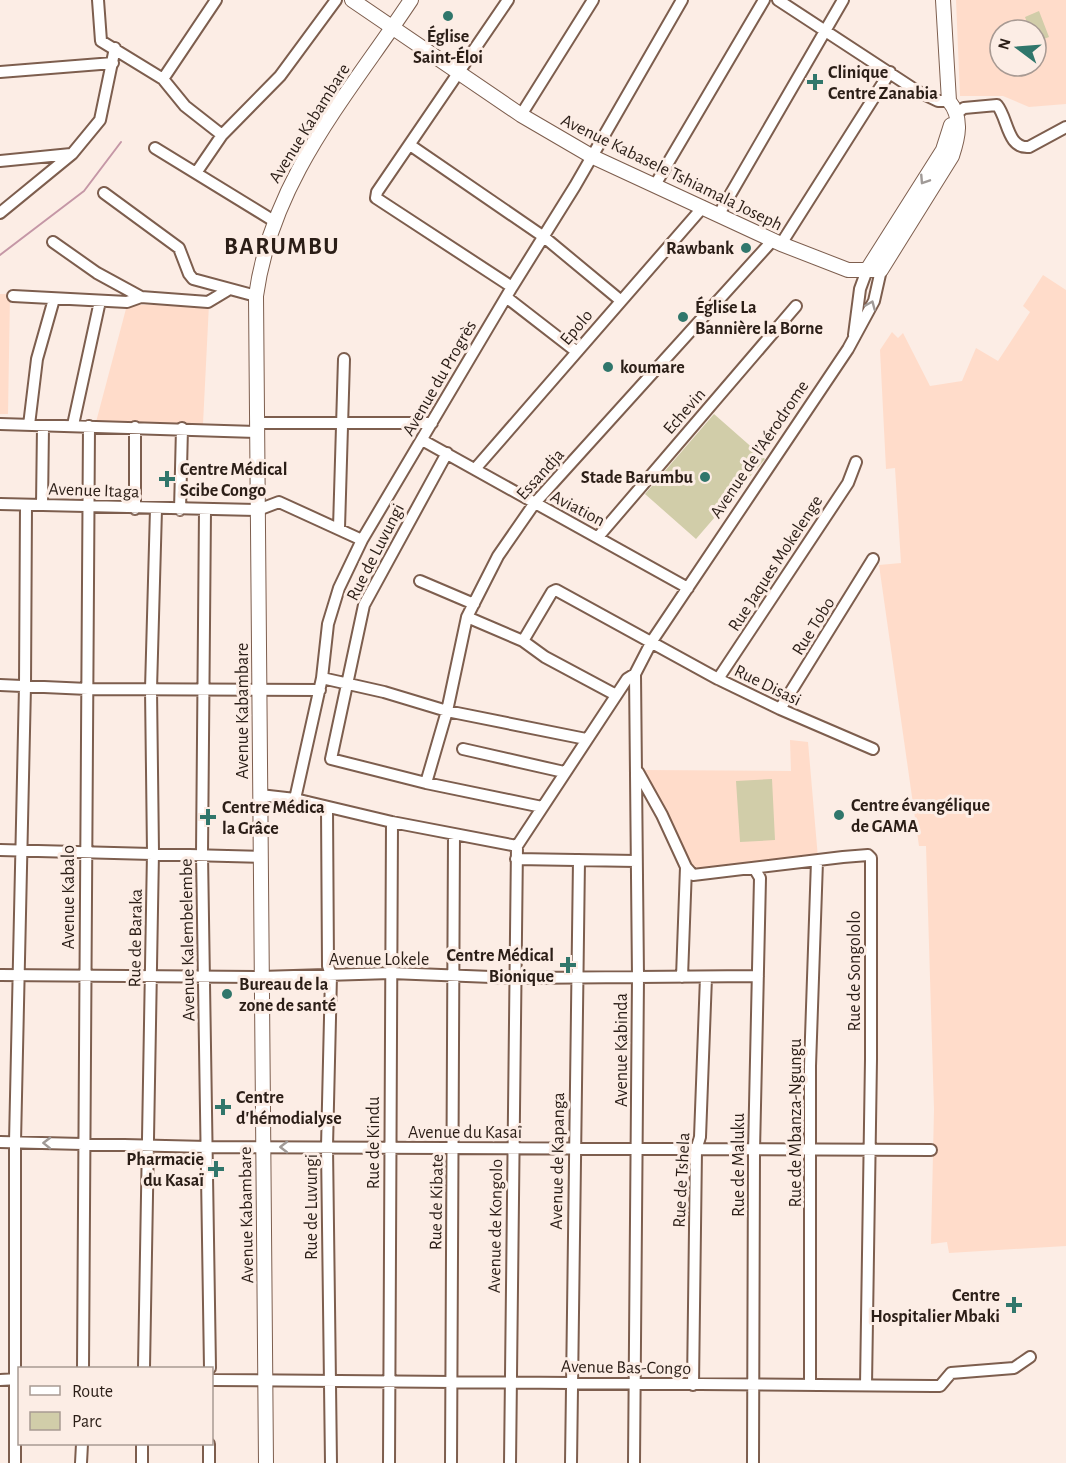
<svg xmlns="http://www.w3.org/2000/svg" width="1066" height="1463" font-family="'Alegreya Sans',sans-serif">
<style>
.built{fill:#ffdcca;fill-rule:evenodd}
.green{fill:#d1cda9}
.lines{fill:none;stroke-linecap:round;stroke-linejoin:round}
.stream{stroke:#c597a6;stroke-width:2}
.minor-casing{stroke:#7d5e4e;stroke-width:14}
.major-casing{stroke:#7d5e4e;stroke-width:16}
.minor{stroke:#fff;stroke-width:10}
.major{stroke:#fff;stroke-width:14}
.oneway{stroke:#a09a97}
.poi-dot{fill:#30766b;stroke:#fcede5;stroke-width:2}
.labels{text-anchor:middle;stroke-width:6;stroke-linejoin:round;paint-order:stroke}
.poi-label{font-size:18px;font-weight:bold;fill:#2b1e17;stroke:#fcede5;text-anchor:start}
.street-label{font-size:18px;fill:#2b1e17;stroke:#fcede5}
.district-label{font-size:24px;font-weight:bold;letter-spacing:1.5px;fill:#2b1e17;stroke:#fcede5}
</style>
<rect width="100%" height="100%" fill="#fcede5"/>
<path class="built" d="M956 0H1066V104L1029 107 1003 96H960ZM1000 30H1036V66H1000Z
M1043 275 1066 290V1246L949 1253 947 1242 931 1244 934 1109 926 846H919L879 565 901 563 895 468 886 469 880 350 892 332 898 338 903 333 930 386 962 381 976 348 998 361 1030 312 1023 306Z
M0 294H10L8 414H0Z
M209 304 203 424 96 422 127 305Z
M790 740 808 742 818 858 692 871 642 770 791 771Z"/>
<path class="green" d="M1039 11 1049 37 1036 42V30H1030L1025 17Z
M714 414 765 459 696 539 645 494Z
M772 779 775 840 740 842 736 781Z"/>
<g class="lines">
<path class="stream" d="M0 255 84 191 121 142"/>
<g class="minor-casing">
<path id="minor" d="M98 0 101 41 163 79 185 106 222 135
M508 0 377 192 376 198 512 287
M778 0 917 91 938 101H949
M0 72 113 63
M163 79 216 0
M957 113 964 108 997 105C1008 118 1007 149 1029 147L1066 127
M521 115 593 0
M410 145 544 237 620 300
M155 148 274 221
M0 161 71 154
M196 173 222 135 280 76 336 0
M655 185 764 0
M104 193 179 248 189 274 193 279 256 296
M0 213 72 154 100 120 115 48
M719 214 843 0
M53 242 97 273 141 297 208 302 228 290
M781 244 890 72
M13 296 127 302 141 297
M506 297 577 352
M854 335 860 289 867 270
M256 423H432
M0 424 256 432
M29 425 37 359 54 299
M73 425 100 301
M422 440 688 588
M447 453 364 605 331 759 426 783 542 807
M475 469 703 207
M0 504 258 510 279 502 362 540
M42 505 43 426
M135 509V427
M180 510 182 428
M205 510 202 854 210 1368
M339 528 344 359
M598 537 796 306
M420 581 474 604
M467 617 523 641 545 657 616 695
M523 641 552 592 556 590 718 679 780 709 873 749
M322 678 384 692 447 711 586 739
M718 679 848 483 856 462
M0 685 88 689 320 690
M780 709 873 559
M463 749 564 772
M638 772 662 815 686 867 693 875 843 857 868 855 871 858V1059L866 1385
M426 783 447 711 467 617 498 556 534 504 772 241
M260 795 295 799 392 822 517 846
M295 799 322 678 328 624 339 588 362 540 512 287 575 186 682 0
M327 808 328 966 331 975 327 1147 331 1463
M0 850 261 857
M516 859 636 861
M0 975 261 977 391 973 514 978 758 976
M682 977 686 867
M0 1142 207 1147 931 1150
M83 1368 89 426
M144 1368 153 852 151 689 156 509
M0 1380 19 1379
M212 1380 933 1386H940L951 1373 1014 1368 1030 1357
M693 1385 696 1150 700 1137 706 977
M810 1385V1066L817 861
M15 1463V1142L25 686 26 505
M81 1463 82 1444
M142 1463V1444
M209 1463V1444
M389 1463 392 822
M451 1463 454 834
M510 1463 517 846 627 679 635 674
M571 1463 579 860
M634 1463 638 977 635 674 652 641 848 349 874 301 881 270
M753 1463 754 1151 760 878 754 868"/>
</g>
<g class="major-casing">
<path id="major" d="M352 0 521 115 593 157 781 244 848 270H881L952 156C958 138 963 118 949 101L943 0
M867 270 943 150 951 125
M266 1463 256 296C272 179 348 95 411 0"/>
</g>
<use href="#minor" class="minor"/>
<use href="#major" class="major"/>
</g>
<defs><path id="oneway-chevron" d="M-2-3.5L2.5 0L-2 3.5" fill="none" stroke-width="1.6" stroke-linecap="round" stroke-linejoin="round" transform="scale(1.5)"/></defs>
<g class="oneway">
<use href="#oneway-chevron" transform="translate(924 180) rotate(123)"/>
<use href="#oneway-chevron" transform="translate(871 305) rotate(-67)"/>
<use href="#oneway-chevron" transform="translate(47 1143) rotate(-179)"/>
<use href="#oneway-chevron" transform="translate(284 1147) rotate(-180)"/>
</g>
<g class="poi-dot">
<circle cx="448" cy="16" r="6"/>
<path d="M812 73h6v6h6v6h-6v6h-6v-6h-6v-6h6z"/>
<circle cx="746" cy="248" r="6"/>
<circle cx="683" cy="317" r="6"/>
<circle cx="608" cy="367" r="6"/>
<circle cx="705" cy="477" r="6"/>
<path d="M164 470h6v6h6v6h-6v6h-6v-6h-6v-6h6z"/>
<circle cx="839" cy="815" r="6"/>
<path d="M205 808h6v6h6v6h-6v6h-6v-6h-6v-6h6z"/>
<path d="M565 956h6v6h6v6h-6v6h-6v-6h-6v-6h6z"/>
<circle cx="227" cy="994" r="6"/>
<path d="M220 1098h6v6h6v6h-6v6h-6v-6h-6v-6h6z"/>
<path d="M213 1160h6v6h6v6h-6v6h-6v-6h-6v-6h6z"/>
<path d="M1011 1296h6v6h6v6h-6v6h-6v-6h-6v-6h6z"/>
</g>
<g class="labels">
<g class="poi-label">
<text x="448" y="42" text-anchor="middle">Église<tspan x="448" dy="21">Saint-Éloi</tspan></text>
<text x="828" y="78">Clinique<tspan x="828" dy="21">Centre Zanabia</tspan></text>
<text x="734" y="254" text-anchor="end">Rawbank</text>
<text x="695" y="313">Église La<tspan x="695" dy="21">Bannière la Borne</tspan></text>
<text x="620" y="373">koumare</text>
<text x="180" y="475">Centre Médical<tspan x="180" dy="21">Scibe Congo</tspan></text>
<text x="693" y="483" text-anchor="end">Stade Barumbu</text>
<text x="851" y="811">Centre évangélique<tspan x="851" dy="21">de GAMA</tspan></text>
<text x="222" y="813">Centre Médica<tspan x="222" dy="21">la Grâce</tspan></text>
<text x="554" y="961" text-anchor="end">Centre Médical<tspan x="554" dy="21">Bionique</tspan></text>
<text x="239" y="990">Bureau de la<tspan x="239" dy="21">zone de santé</tspan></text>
<text x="236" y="1103">Centre<tspan x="236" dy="21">d'hémodialyse</tspan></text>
<text x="204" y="1165" text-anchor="end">Pharmacie<tspan x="204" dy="21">du Kasaï</tspan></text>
<text x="1000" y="1301" text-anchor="end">Centre<tspan x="1000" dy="21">Hospitalier Mbaki</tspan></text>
</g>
<g class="street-label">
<text transform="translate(309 123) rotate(-58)" y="6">Avenue Kabambare</text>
<text transform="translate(672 172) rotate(26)" y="6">Avenue Kabasele Tshiamala Joseph</text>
<text transform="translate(576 327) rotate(-50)" y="6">Epolo</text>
<text transform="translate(439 378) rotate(-60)" y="6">Avenue du Progrès</text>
<text transform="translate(684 411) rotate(-49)" y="6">Echevin</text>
<text transform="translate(759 449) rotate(-56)" y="6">Avenue de l’Aérodrome</text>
<text transform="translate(540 474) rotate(-48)" y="6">Essandja</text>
<text transform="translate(94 490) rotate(2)" y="6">Avenue Itaga</text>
<text transform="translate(578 508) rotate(27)" y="6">Aviation</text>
<text transform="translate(375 552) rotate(-63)" y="6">Rue de Luvungi</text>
<text transform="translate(775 563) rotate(-57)" y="6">Rue Jaques Mokelenge</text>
<text transform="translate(813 626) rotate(-58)" y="6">Rue Tobo</text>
<text transform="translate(768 685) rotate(26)" y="6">Rue Disasi</text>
<text transform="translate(242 711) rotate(-90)" y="6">Avenue Kabambare</text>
<text transform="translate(68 897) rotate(-90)" y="6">Avenue Kabalo</text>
<text transform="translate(135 938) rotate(-89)" y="6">Rue de Baraka</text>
<text transform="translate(187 940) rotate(-91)" y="6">Avenue Kalembelembe</text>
<text x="379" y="965">Avenue Lokele</text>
<text transform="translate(854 971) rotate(-90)" y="6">Rue de Songololo</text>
<text transform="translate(621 1050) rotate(-90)" y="6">Avenue Kabinda</text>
<text transform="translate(795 1123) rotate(-90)" y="6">Rue de Mbanza-Ngungu</text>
<text x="465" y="1138">Avenue du Kasaï</text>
<text transform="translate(373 1143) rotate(-90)" y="6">Rue de Kindu</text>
<text transform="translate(557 1161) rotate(-89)" y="6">Avenue de Kapanga</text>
<text transform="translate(738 1165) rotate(-90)" y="6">Rue de Maluku</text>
<text transform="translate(681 1180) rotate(-87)" y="6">Rue de Tshela</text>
<text transform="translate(436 1202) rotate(-89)" y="6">Rue de Kibate</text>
<text transform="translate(311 1207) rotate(-90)" y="6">Rue de Luvungi</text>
<text transform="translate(246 1215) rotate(-91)" y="6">Avenue Kabambare</text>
<text transform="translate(495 1226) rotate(-89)" y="6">Avenue de Kongolo</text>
<text transform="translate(626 1367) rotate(1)" y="6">Avenue Bas-Congo</text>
</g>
<g class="district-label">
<text x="282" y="254">BARUMBU</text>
</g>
</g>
<rect x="18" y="1367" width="195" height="78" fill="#fcede5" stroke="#a89a93" stroke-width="1.5"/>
<rect x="30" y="1386" width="30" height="9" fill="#ffffff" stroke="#a89a93" stroke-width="1.5"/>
<text x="72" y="1397" font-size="18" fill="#2b1e17">Route</text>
<rect x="30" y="1412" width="30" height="18" fill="#d1cda9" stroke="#a89a93" stroke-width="1.5"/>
<text x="72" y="1427" font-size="18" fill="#2b1e17">Parc</text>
<g transform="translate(1018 48) rotate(286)"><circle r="28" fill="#fcede5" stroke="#a89a93" stroke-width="1.5"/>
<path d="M0-4.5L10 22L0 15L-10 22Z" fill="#30766b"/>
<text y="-9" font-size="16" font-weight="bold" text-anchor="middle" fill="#2b1e17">N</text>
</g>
</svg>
